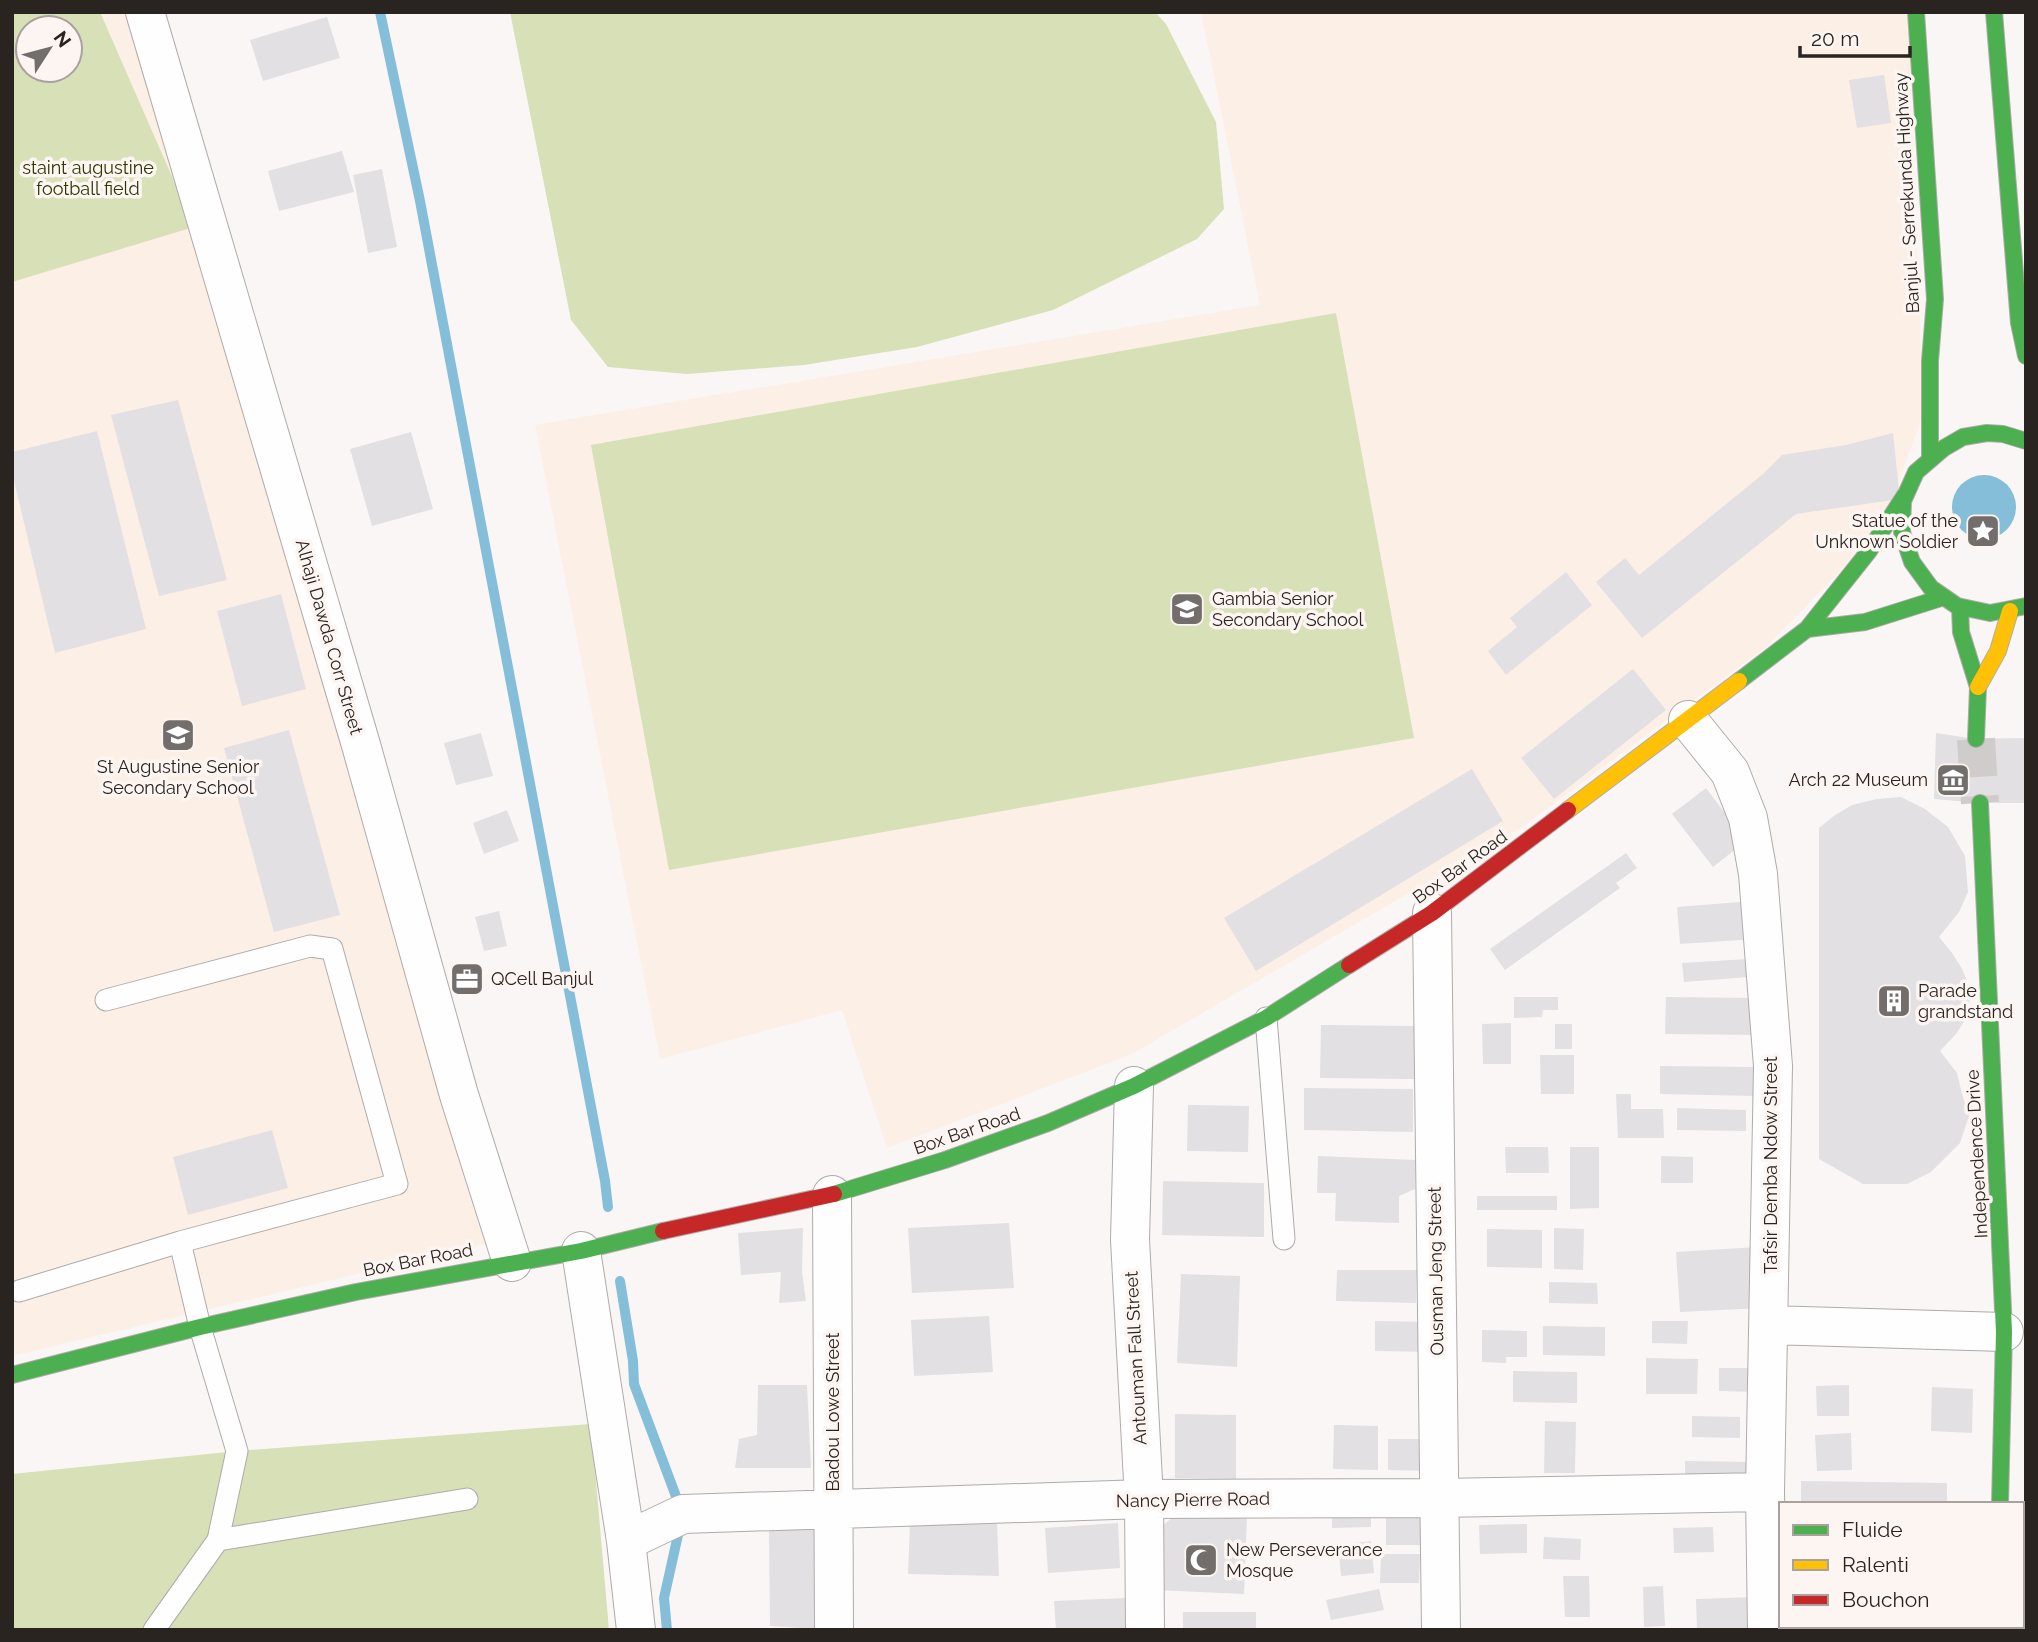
<svg xmlns="http://www.w3.org/2000/svg" width="2038" height="1642" font-family="Raleway,sans-serif">
<style>
.education{fill:#fcefe6;fill-rule:evenodd}
.green{fill:#d7e0b7;fill-rule:evenodd}
.water{fill:#84bed9}
.lines{fill:none;stroke-linecap:round;stroke-linejoin:round}
.stream{stroke:#84bed9;stroke-width:10}
.building{fill:#e2e0e3}
.highway-tunnel{stroke:#d0cccb;stroke-width:38;stroke-dasharray:38 19;stroke-linecap:butt}
.lane-casing{stroke:#afaba9;stroke-width:23}
.street-casing{stroke:#afaba9;stroke-width:40}
.fast-casing{stroke:#afaba9;stroke-width:18}
.slow-casing{stroke:#afaba9;stroke-width:18}
.jam-casing{stroke:#afaba9;stroke-width:18}
.lane{stroke:#fefefe;stroke-width:21}
.street{stroke:#fefefe;stroke-width:38}
.fast{stroke:#4caf50;stroke-width:16}
.slow{stroke:#ffc107;stroke-width:16}
.jam{stroke:#c62828;stroke-width:16}
.labels{text-anchor:middle;stroke-width:7;stroke-linejoin:round;paint-order:stroke}
.park-label{font-size:18px;fill:#2c3700;stroke:#fdf5f2}
.street-label{font-size:18px;fill:#2a2421;stroke:#fdf5f2}
.poi-label{font-size:18px;fill:#2a2421;stroke:#fdf5f2;text-anchor:start}
</style>
<rect width="100%" height="100%" fill="#faf6f5"/>
<path class="education" d="M12 12H158L492 1242 12 1356ZM28 28H70V70H28Z
M1201 12H1909L1923 415 1890 505 1841 570 1765 648 1519 829 1132 1054 887 1148 842 1010 660 1059 535 425 1260 305Z"/>
<path class="green" d="M12 12H100L194 227 12 282ZM28 28H70V70H28Z
M510 12H1155L1166 24 1216 122 1224 209 1197 239 1053 310 917 347 804 365 687 374 608 367 571 320Z
M1336 313 1414 738 669 870 591 445Z
M591 1424 609 1630H12V1474L237 1451Z"/>
<path class="water" d="M1952 507a32 32 0 1 1 64 0a32 32 0 1 1-64 0Z"/>
<g class="lines">
<path class="stream" d="M380 12 420 201 605 1181 608 1207
M620 1281 633 1361 634 1384 680 1507
M667 1630 664 1598 680 1526"/>
</g>
<path class="building" d="M327 17 340 58 263 81 250 40Z
M1884 75 1891 123 1857 128 1849 80Z
M342 151 354 192 279 211 268 171Z
M382 169 397 247 368 253 353 175Z
M178 400 227 580 159 596 111 415Z
M97 431 146 629 55 653 12 472V452Z
M411 432 433 509 372 526 350 449Z
M1893 433 1900 499 1796 514 1642 638 1596 582 1625 558 1639 575 1763 474 1782 455 1846 445Z
M1566 572 1592 605 1506 675 1488 651 1517 627 1510 618Z
M281 594 306 689 242 706 217 611Z
M1633 669 1666 710 1554 799 1521 758Z
M289 730 340 915 274 932 224 748Z
M481 733 493 776 456 785 444 743Z
M1936 733 1976 739 2026 738V803H1980L1934 799Z
M1472 769 1503 821 1256 971 1224 918Z
M1706 788 1746 841 1713 867 1672 814Z
M1901 797 1925 809 1948 827 1965 856 1968 892 1959 912 1939 937 1952 953 1962 969 1970 988 1969 1014 1956 1034 1940 1051 1957 1073 1962 1094 1969 1116 1960 1143 1931 1172 1907 1184H1863L1819 1159V828L1835 815 1852 805 1877 799Z
M507 810 519 841 484 854 473 823Z
M1626 853 1637 868 1616 883 1620 888 1505 970 1490 949Z
M1753 901 1756 939 1680 944 1677 907Z
M499 911 507 946 484 951 475 917Z
M1748 959 1749 977 1684 982 1682 963Z
M1514 997H1558V1010H1543L1542 1017 1514 1018Z
M1666 997 1760 998V1035L1665 1034Z
M1511 1023V1064H1483L1482 1024Z
M1555 1024H1572V1049H1555Z
M1321 1025 1415 1026V1079L1320 1078Z
M1540 1055H1574V1094H1541Z
M1660 1066 1756 1067 1755 1096 1660 1094Z
M1304 1088 1413 1089V1132L1304 1130Z
M1616 1094H1631V1109H1663L1664 1138H1618Z
M1188 1105 1249 1106 1248 1152 1187 1151Z
M1677 1108 1746 1110V1131L1677 1130Z
M272 1130 288 1188 188 1215 173 1157Z
M1505 1147H1548L1549 1173H1506Z
M1570 1147H1599V1208L1570 1209Z
M1318 1156 1416 1160 1415 1189 1399 1196V1223L1335 1221 1336 1193H1317Z
M1661 1156 1693 1157V1183H1661Z
M1163 1181 1264 1183V1237L1162 1235Z
M1477 1196H1557V1210H1477Z
M1009 1223 1014 1288 912 1293 908 1228Z
M803 1228 802 1272 806 1301 779 1303 781 1272 741 1275 738 1233Z
M1554 1228 1584 1229 1583 1270 1554 1269Z
M1487 1229 1542 1230V1268L1487 1267Z
M1758 1247 1762 1308 1680 1312 1676 1252Z
M1337 1270H1417L1416 1303 1336 1301Z
M1181 1274 1240 1276 1237 1367 1177 1363Z
M1549 1282 1597 1283 1598 1304 1549 1303Z
M989 1316 993 1372 914 1376 911 1320Z
M1375 1321 1431 1322 1430 1352 1375 1351Z
M1652 1321H1688L1687 1344 1652 1343Z
M1543 1326 1605 1327V1356L1543 1355Z
M1482 1330 1527 1331V1357H1506V1363L1482 1362Z
M1646 1358 1698 1359 1697 1394H1646Z
M1719 1368H1757V1392L1719 1391Z
M1513 1371 1577 1372V1403L1513 1402Z
M758 1385H807L811 1468H735L739 1439 757 1435Z
M1849 1385V1416H1817L1816 1386Z
M1932 1387 1973 1389 1972 1433 1931 1431Z
M1175 1414 1236 1415V1479L1175 1478Z
M1692 1416 1740 1417V1438L1692 1437Z
M1545 1421 1576 1422 1575 1473H1544Z
M1334 1425 1378 1426V1470L1333 1469Z
M1851 1433 1852 1470 1817 1471 1815 1435Z
M1388 1439H1432V1471L1388 1470Z
M1685 1461 1756 1462V1481L1685 1480Z
M1801 1481 1947 1483V1504H1801Z
M1332 1511H1371V1527L1332 1528Z
M1386 1512 1430 1513V1545H1386Z
M1178 1513 1247 1516 1244 1594 1155 1590 1157 1530Z
M997 1521 999 1576 908 1574 910 1523Z
M1118 1523 1120 1568 1048 1573 1045 1528Z
M1527 1524V1553L1480 1554 1479 1525Z
M818 1527 817 1629 770 1626 769 1530Z
M1713 1527 1714 1552 1674 1553 1673 1528Z
M1544 1537 1581 1539 1580 1560 1543 1559Z
M1371 1541 1374 1573 1341 1576 1338 1545Z
M1381 1554H1420L1419 1583H1380Z
M1563 1576H1589L1590 1617H1565Z
M1663 1586 1665 1626 1644 1627 1643 1587Z
M1379 1589 1384 1610 1331 1620 1326 1600Z
M1756 1597 1757 1630H1697L1696 1599Z
M1126 1598 1128 1630H1056L1054 1601Z
M1183 1612H1256V1630H1183Z
M1827 1626H1881V1630H1827Z"/>
<g class="lines">
<path class="highway-tunnel" d="M1976 739 1980 803"/>
<g class="lane-casing">
<path id="lane" d="M1266 1018 1284 1239
M180 1242 200 1327 237 1451 218 1540
M19 1291 180 1242 397 1184 332 949 310 946 106 1000
M154 1630 218 1540 467 1499"/>
</g>
<g class="street-casing">
<path id="street" d="M145 12 361 745 459 1095 512 1262
M1688 720 1730 772 1748 818 1758 874 1773 1066 1765 1492 1767 1630
M1432 913 1441 1630
M1134 1086 1130 1240 1144 1499 1145 1630
M832 1195 834 1630
M581 1251 626 1541 636 1630
M1770 1325 2004 1332
M626 1541 683 1514 1144 1499 1438 1498 1765 1492"/>
</g>
<g class="fast-casing">
<path id="fast" d="M1916 12 1935 299 1930 361V455
M1994 12 2019 323 2026 356
M2026 441 2003 434 1987 433 1963 437 1944 448 1916 472 1903 501 1902 532 1912 562 1931 588 1957 606 1990 613 2026 606
M1960 607 1961 632 1978 687 1976 739
M1807 629 1865 622 1941 598
M1739 681 1807 629 1869 551 1905 495
M1980 803 2004 1332 2000 1504
M834 1194 945 1160 1048 1123 1134 1086 1266 1018 1349 965
M12 1375 200 1327 356 1292 581 1251 663 1231
M1997 1626V1630"/>
</g>
<g class="slow-casing">
<path id="slow" d="M1978 687 1998 651 2010 611
M1568 810 1739 681"/>
</g>
<g class="jam-casing">
<path id="jam" d="M1349 965 1432 913 1568 810
M663 1231 834 1194"/>
</g>
<use href="#lane" class="lane"/>
<use href="#street" class="street"/>
<use href="#fast" class="fast"/>
<use href="#slow" class="slow"/>
<use href="#jam" class="jam"/>
</g>
<defs>
<g id="sight-square" transform="scale(1.75)"><rect x="-9" y="-9" width="18" height="18" rx="4" fill="#736e6b" stroke="#fdf5f2"/><path d="M0-6L1.8-2.2L6-1.7L2.9 1.2L3.7 5.4L0 3.3L-3.7 5.4L-2.9 1.2L-6-1.7L-1.8-2.2Z" fill="#fff"/></g>
<g id="school-square" transform="scale(1.75)"><rect x="-9" y="-9" width="18" height="18" rx="4" fill="#736e6b" stroke="#fdf5f2"/><path d="M0-5L7-2L0 1L-7-2ZM-4 1L0 2.5L4 1V4Q0 6-4 4Z" fill="#fff"/></g>
<g id="museum-square" transform="scale(1.75)"><rect x="-9" y="-9" width="18" height="18" rx="4" fill="#736e6b" stroke="#fdf5f2"/><path d="M0-6L6-3V-2H-6V-3ZM-5-1h2V3h-2ZM-1-1h2V3h-2ZM3-1h2V3H3ZM-6 4H6V6H-6Z" fill="#fff"/></g>
<g id="office-square" transform="scale(1.75)"><rect x="-9" y="-9" width="18" height="18" rx="4" fill="#736e6b" stroke="#fdf5f2"/><path d="M-6-3h4V-5.5h4V-3h4V5H-6ZM-1-4.5V-3h2v-1.5ZM-6 0V1H6V0Z" fill="#fff"/></g>
<g id="building-square" transform="scale(1.75)"><rect x="-9" y="-9" width="18" height="18" rx="4" fill="#736e6b" stroke="#fdf5f2"/><path d="M-4-6H4V6H1V3H-1V6H-4ZM-2.5-4.3h1.7v1.8h-1.7ZM.8-4.3h1.7v1.8H.8ZM-2.5-1h1.7V.8h-1.7ZM.8-1h1.7V.8H.8Z" fill="#fff"/></g>
<g id="mosque-square" transform="scale(1.75)"><rect x="-9" y="-9" width="18" height="18" rx="4" fill="#736e6b" stroke="#fdf5f2"/><path d="M3.5-4.9A6 6 0 1 0 3.5 4.9A5 5 0 1 1 3.5-4.9Z" fill="#fff"/></g>
</defs>
<g fill-rule="evenodd">
<use href="#sight-square" x="1983" y="531"/>
<use href="#school-square" x="1187" y="609"/>
<use href="#school-square" x="178" y="735"/>
<use href="#museum-square" x="1953" y="780"/>
<use href="#office-square" x="467" y="979"/>
<use href="#building-square" x="1894" y="1001"/>
<use href="#mosque-square" x="1201" y="1560"/>
</g>
<g class="labels">
<g class="park-label">
<text x="88" y="174">staint augustine<tspan x="88" dy="21">football field</tspan></text>
</g>
<g class="street-label">
<text transform="translate(1907 193) rotate(-93)" y="6">Banjul - Serrekunda Highway</text>
<text transform="translate(329 637) rotate(74)" y="6">Alhaji Dawda Corr Street</text>
<text transform="translate(1460 867) rotate(-36)" y="6">Box Bar Road</text>
<text transform="translate(967 1131) rotate(-19)" y="6">Box Bar Road</text>
<text transform="translate(1977 1154) rotate(-93)" y="6">Independence Drive</text>
<text transform="translate(1771 1165) rotate(-90)" y="6">Tafsir Demba Ndow Street</text>
<text transform="translate(418 1260) rotate(-11)" y="6">Box Bar Road</text>
<text transform="translate(1436 1271) rotate(-91)" y="6">Ousman Jeng Street</text>
<text transform="translate(1136 1358) rotate(-93)" y="6">Antouman Fall Street</text>
<text transform="translate(833 1412) rotate(-90)" y="6">Badou Lowe Street</text>
<text transform="translate(1193 1500) rotate(-1)" y="6">Nancy Pierre Road</text>
</g>
<g class="poi-label">
<text x="1958" y="527" text-anchor="end">Statue of the<tspan x="1958" dy="21">Unknown Soldier</tspan></text>
<text x="1212" y="605">Gambia Senior<tspan x="1212" dy="21">Secondary School</tspan></text>
<text x="178" y="773" text-anchor="middle">St Augustine Senior<tspan x="178" dy="21">Secondary School</tspan></text>
<text x="1928" y="786" text-anchor="end">Arch 22 Museum</text>
<text x="491" y="985">QCell Banjul</text>
<text x="1918" y="997">Parade<tspan x="1918" dy="21">grandstand</tspan></text>
<text x="1226" y="1556">New Perseverance<tspan x="1226" dy="21">Mosque</tspan></text>
</g>
</g>
<rect width="2038" height="1642" fill="none" stroke="#2a2421" stroke-width="28"/>
<rect x="1779" y="1502" width="245" height="126" fill="#fdf5f2" stroke="#a9a19e" stroke-width="2"/>
<rect x="1793" y="1525" width="35" height="10" fill="#4caf50" stroke="#a9a19e" stroke-width="2"/>
<text x="1842" y="1537" font-size="21" fill="#2a2421">Fluide</text>
<rect x="1793" y="1560" width="35" height="10" fill="#ffc107" stroke="#a9a19e" stroke-width="2"/>
<text x="1842" y="1572" font-size="21" fill="#2a2421">Ralenti</text>
<rect x="1793" y="1595" width="35" height="10" fill="#c62828" stroke="#a9a19e" stroke-width="2"/>
<text x="1842" y="1607" font-size="21" fill="#2a2421">Bouchon</text>
<g transform="translate(49 49) rotate(54)"><circle r="33" fill="#fdf5f2" stroke="#a9a19e" stroke-width="2"/>
<path d="M0-5L12 26L0 18L-12 26Z" fill="#736e6b"/>
<text y="-10" font-size="19" font-weight="bold" text-anchor="middle" fill="#2a2421">N</text>
</g>
<path d="M1800 46v10h110v-10" fill="none" stroke="#2a2421" stroke-width="3.5"/>
<text x="1811" y="46" font-size="21" fill="#2a2421" stroke="#fdf5f2" stroke-width="5" paint-order="stroke">20 m</text>
</svg>
